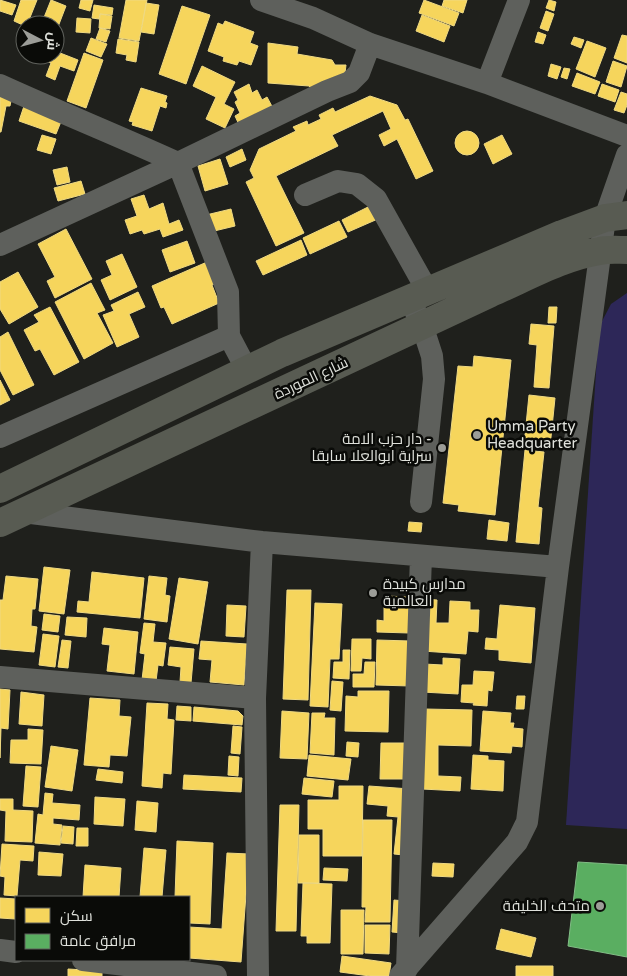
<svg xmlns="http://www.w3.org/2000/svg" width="627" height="976" font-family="'Varela Round',Cairo,sans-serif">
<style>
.park{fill:#2d2758}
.homes{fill:#f6d55c;stroke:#efd982}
.public{fill:#5aae61;stroke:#82bd86}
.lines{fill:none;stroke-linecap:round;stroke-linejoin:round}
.minor{stroke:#5e605c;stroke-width:22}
.major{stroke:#585b52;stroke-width:28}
.poi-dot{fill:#9c9d98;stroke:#0a0b08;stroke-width:2}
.labels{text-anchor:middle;stroke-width:5;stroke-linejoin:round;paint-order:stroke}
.street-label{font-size:15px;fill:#dfe1db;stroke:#0a0b08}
.poi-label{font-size:15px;fill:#dfe1db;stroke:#0a0b08;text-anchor:start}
</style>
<rect width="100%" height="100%" fill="#1f201c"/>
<path class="park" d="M627 293V829L566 825 599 327 611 304Z"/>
<path class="homes" d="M0 0 16 5 12 15 0 11Z
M21 0H37L27 25 25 26 14 21Z
M51 0 66 6 56 32 55 25H41Z
M81 0H93L90 11 79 8Z
M126 0H147L139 41 119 38Z
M424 0 459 13 454 26 419 13Z
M444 0H467L463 13 442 6Z
M549 0 556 2 554 11 546 8Z
M146 3 159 5 154 34 141 32Z
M94 5 113 8 112 15 100 14 99 19 92 18Z
M182 6 210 15 186 84 159 74Z
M546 11 554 14 548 31 540 28Z
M100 14 112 16 110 29 99 28Z
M422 15 450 26 444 42 416 31Z
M77 18 91 19 90 33 76 32Z
M225 21 254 32 250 43 258 46 251 65 239 61 237 65 223 61 224 57 208 51 218 23 223 25Z
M100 28 110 31 106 42 96 39Z
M538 32 546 35 543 44 535 42Z
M622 35 627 36V63L614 58Z
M574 37 584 40 581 48 571 44Z
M91 38 107 44 101 57 86 51Z
M118 39 139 42 136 62 126 60 127 55 116 53Z
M587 41 606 48 595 77 576 69Z
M268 43 298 47 297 54 332 60 335 65H346L345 73 315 92 309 86 268 83Z
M55 51 78 60 74 71 60 66 55 80 46 76 51 63 38 58 39 55H55Z
M84 53 103 60 86 108 67 101Z
M613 61 627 66 621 87 606 82Z
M551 64 561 67 557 79 548 76Z
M202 66 235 82 224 104 234 109 225 128 206 119 216 97 193 86Z
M564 68 570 69 567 79 561 77Z
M577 73 600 82 595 94 572 86Z
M249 84 252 93 257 90 262 100 267 97 275 112 241 129 235 116 240 113 235 102 238 100 234 92Z
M602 84 619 90 615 102 598 96Z
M141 88 167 96 165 102 167 103 166 108 160 106 152 131 132 125 133 122 129 121Z
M0 91 12 96 10 106H6L1 132H0Z
M621 92 627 94V105L624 113 614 110Z
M370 96 397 105 405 120 408 119 433 171 416 179 397 139 384 146 379 135 391 129 383 111 332 135 338 146 276 176 304 233 276 246 246 182 254 178 250 170 259 149 296 131 293 127 307 121 308 125 321 119 319 115 333 108 335 112Z
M24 106 62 119 56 134 19 121Z
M455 143a12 12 0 1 1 24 0a12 12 0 1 1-24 0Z
M42 135 56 139 51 154 37 150Z
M502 135 512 154 493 164 484 144Z
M242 149 246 160 230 167 226 157Z
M220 159 228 184 205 191 198 166Z
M67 167 70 182 57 185 53 170Z
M81 181 85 194 58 201 54 188Z
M144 195 149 209 163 203 169 224 179 220 183 230 163 237 160 229 144 234 142 230 130 234 125 220 137 216 131 199Z
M374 204 380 218 348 232 342 220Z
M231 209 235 226 210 232 206 215Z
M339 221 347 237 310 254 303 238Z
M66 229 92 279 55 298 47 281 55 277 38 244Z
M301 240 307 255 263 275 256 261Z
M187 241 195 263 170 272 162 250Z
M122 254 137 287 110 300 101 280 112 275 106 261Z
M207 262 216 283 212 285 219 303 172 324 164 307 161 308 152 286Z
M18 272 38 307 9 324 0 309V282Z
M91 283 105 310 97 313 113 343 84 359 55 302Z
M138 292 145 307 129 314 139 337 117 347 103 315 114 311 111 305Z
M50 307 79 362 54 375 40 349 35 351 24 330 39 322 34 315Z
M549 307H557L556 323H548Z
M531 324 554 326 549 388 534 387 537 345 529 344Z
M8 332 34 385 13 395 0 370V337Z
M474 356 511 360 495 515 458 511 459 505 443 503 458 366 473 367Z
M0 380 10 400 0 405Z
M529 395 555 398 550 447 524 445Z
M525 450 544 452 538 507 542 508 539 544 516 542Z
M489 520 509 523 507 541 487 539Z
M409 522 422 523 421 532 408 531Z
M44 567 70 570 64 614 39 611Z
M92 572 144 578 140 618 77 612 78 601 89 602Z
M6 576 38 579 35 609H32L31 626 37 627 34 652 0 649V600H3Z
M149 576 167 578 165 595 170 596 167 622 144 619Z
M179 578 208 582 198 644 169 639Z
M287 590H311L308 700 283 699Z
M384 596 410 597 409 633 377 632V620L384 621Z
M425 599 437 600 436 623H449L450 601 470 602V610H479L478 632 468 631 466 654 422 651Z
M315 603 342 604 339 659H330L328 707 310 706Z
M227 605 246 606 244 637 226 636Z
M500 605 535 608 531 663 499 660V650L485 649 486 638 497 639Z
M44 614 60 616 58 632 42 630Z
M67 617 87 618 86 637 65 635Z
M144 623 155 624 153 642 166 643 163 666 158 665 156 681 142 680 145 654 140 653Z
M104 628 138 632 134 674 107 671 110 645 102 644Z
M43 634 59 636 55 667 39 665Z
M352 639H371V659L362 658 361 671H351Z
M62 640 71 641 68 668 58 667Z
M377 640 410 641V686L376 685Z
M201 641 247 644 244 685 210 682 212 660 199 659Z
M170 647 194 649 191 683 180 682 181 667 168 665Z
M343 650H350L349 679 333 678 334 662H343Z
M443 658 460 659 458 694 422 692 424 664 443 665Z
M365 662H375L374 687H353V674H364Z
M474 671 494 672 492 691 488 690 487 706 473 705 474 703 461 702 462 685H473Z
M332 681 343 682 341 711 330 710Z
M0 689 10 690 8 729 1 728 0 758Z
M358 691H389L388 732 345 731 346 696 358 697Z
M21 692 44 695 42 726 19 724Z
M517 696H525L524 709H516Z
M90 698 120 700 119 716 131 717 127 756 110 755 109 767 84 765Z
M147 703 168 704 167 719 174 720 171 774 163 773 162 788 142 786Z
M177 706 191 707V721L176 720Z
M194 707 238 711 243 716 242 725 193 721Z
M425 709 472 710 471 746 438 745V776L461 777 460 791 422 789Z
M282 711 309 713 307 759 280 758Z
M483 711 511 713 510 723H514L513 728 523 729 522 747 512 746 511 753 480 751Z
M312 713H325L324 718H335L334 755 310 753Z
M233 726 242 727 240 754 231 753Z
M28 729 43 730 41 764 10 763 11 740H28Z
M347 742 359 743 358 757 346 756Z
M381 743H406V779H380Z
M51 746 78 750 72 791 45 787Z
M309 755 351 759 348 780 307 776Z
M473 755 488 756V760L504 761 503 791 471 789Z
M229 756 239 757 238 776 228 775Z
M26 766 41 767 38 807 23 806Z
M98 769 123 772 122 783 96 780Z
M184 775 242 778 241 792 183 789Z
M304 778 334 781 332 797 302 794Z
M339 786H363L362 856H323V829H308V800H339Z
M369 786 410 789 404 855 394 854 398 817 387 816 388 806 367 804Z
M45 793 53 794 52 803 80 805 79 820 53 818V824L62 825 60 845 35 843 38 814 43 815Z
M95 797 125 799 123 826 94 824Z
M0 799H13V810L33 811 32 842 5 841 6 811 0 810Z
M137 801 158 803 156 832 135 830Z
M280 805H299L296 931H276Z
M363 820H392L390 922H365L366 907H362Z
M63 826 74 827 73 844 61 843Z
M77 828H88V846H76Z
M299 835H319V883H298Z
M177 841 213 843 210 924 189 923V897H175Z
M2 844 34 846 33 861 20 860 17 896 4 895 5 877 0 876Z
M144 848 166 850 162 897H140Z
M39 852 63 854 61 876 38 875Z
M227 853 249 854 241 962 189 958V927L222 929Z
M433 863 454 864 453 877 432 876Z
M85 865 121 868 119 897H83Z
M324 868 348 869 347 881 323 880Z
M303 883 332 884 330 943H307V936H301Z
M0 898 16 899 15 919 0 918Z
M394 900 405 901 403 933 392 932Z
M341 910H364L363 954H341Z
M365 925H390L389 954 365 953Z
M501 929 536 938 531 957 496 949Z
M342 956 391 963 389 976H370L340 972Z
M516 966H553V976H516Z
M68 969 102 971V976H68Z"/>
<path class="public" d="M578 862 627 865V957L568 946Z"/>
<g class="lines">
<path class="minor" d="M261 0 313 18 370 44 487 83 627 136
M487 83 519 0
M0 85C59 112 119 136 178 163L228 292 229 336 247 370
M305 195 338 181 357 184 376 199 427 290
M0 245 178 163 327 91 350 82 359 73 370 44
M409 298 422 325 432 356 434 379 421 502
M0 437 229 336
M23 512 262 542 558 567
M0 677 255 698
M0 950 16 952
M83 960 216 976
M407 969 421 556
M258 976 255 698 262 542
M400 976 517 842 527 822 558 567 605 218 627 155"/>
<path class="major" d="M0 489 282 353 562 234 605 218 627 215
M0 523 491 293C526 278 562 257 600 251 609 249 618 250 627 250"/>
</g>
<g class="poi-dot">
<circle cx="477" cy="435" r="5"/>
<circle cx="442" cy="448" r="5"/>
<circle cx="373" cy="593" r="5"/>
<circle cx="600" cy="906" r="5"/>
</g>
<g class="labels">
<g class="street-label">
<text transform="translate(311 378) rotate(-25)" y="5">شارع الموردة</text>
</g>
<g class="poi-label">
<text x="487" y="431">Umma Party<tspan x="487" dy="17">Headquarter</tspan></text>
<text x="432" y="444" text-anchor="end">دار حزب الامة -<tspan x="432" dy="17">سراية ابوالعلا سابقا</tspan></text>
<text x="383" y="589">مدارس كبيدة<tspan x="383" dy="17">العالمية</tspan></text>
<text x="590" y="911" text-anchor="end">متحف الخليفة</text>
</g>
</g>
<rect x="15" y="896" width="175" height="65" fill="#0a0b08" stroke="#5f615c"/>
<rect x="25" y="908" width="25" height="15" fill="#f6d55c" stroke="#5f615c"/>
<text x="60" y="921" font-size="15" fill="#dfe1db">سكن</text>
<rect x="25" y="934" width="25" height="15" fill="#5aae61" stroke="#5f615c"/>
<text x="60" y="946" font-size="15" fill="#dfe1db">مرافق عامة</text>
<g transform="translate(40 40) rotate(96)"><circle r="24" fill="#0a0b08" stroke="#5f615c"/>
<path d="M0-4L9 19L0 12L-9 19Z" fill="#9c9d98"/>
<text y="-8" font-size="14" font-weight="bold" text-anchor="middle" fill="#dfe1db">ش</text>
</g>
</svg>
